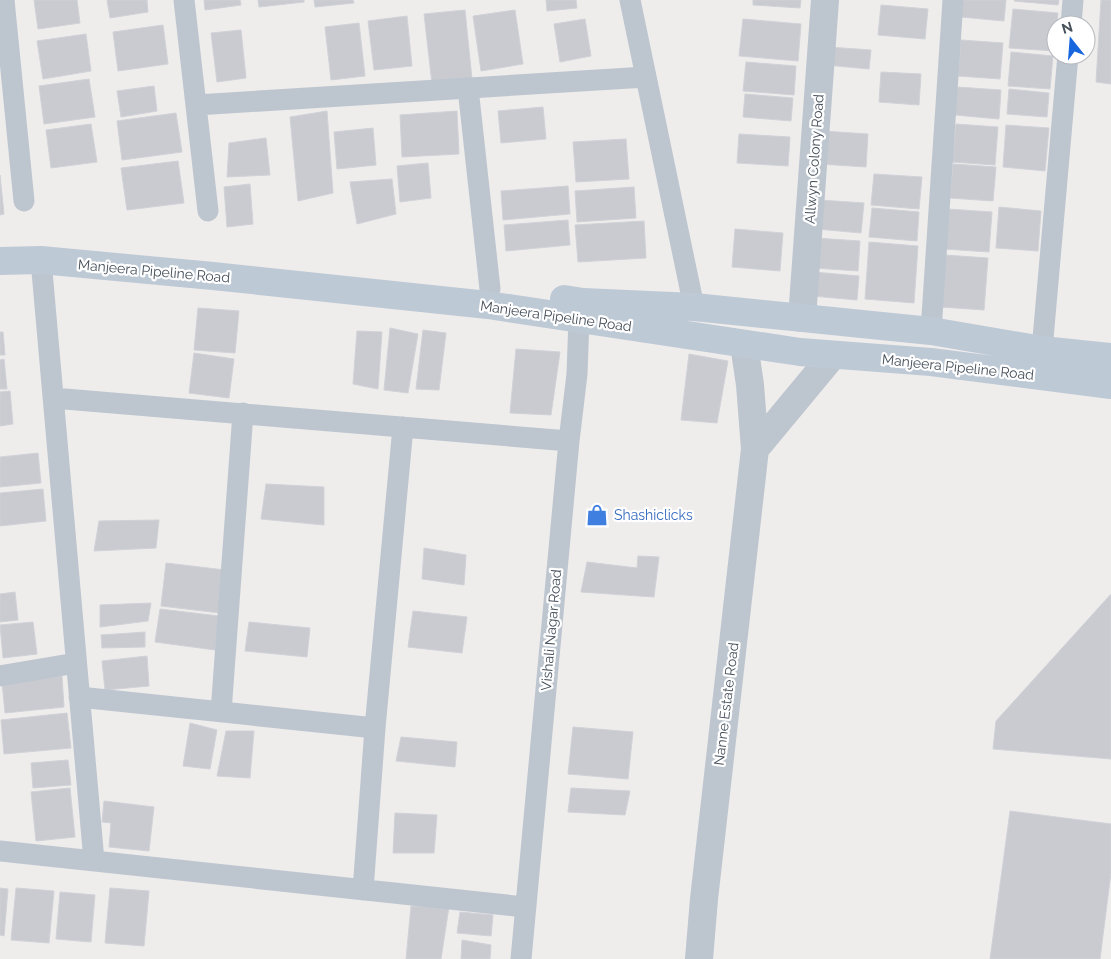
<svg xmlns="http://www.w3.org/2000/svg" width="1111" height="959" font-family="Raleway,sans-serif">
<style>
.building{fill:#c9cbd1;stroke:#d0d2d8}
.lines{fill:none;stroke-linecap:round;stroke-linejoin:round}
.minor{stroke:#bdc6cf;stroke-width:21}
.tertiary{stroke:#bdc6cf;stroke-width:28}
.secondary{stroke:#bec9d6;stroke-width:28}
.labels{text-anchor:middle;stroke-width:4.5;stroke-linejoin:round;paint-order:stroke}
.street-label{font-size:14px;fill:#454f5a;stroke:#fff}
.shop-label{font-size:14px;fill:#366cbe;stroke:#fff;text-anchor:start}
</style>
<rect width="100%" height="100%" fill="#efecec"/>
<path class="building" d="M34 0H77L80 23 38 29Z
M107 0H147L148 12 110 18Z
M204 0H240L241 5 205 10Z
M258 0H304V2L259 7Z
M314 0H353L354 3 315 7Z
M546 0H576L577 8 547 11Z
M753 0H801L800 8 753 5Z
M962 0H1006L1004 21 961 17Z
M1015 0H1059L1058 5 1014 1Z
M1101 0H1111V84L1096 82Z
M881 5 928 9 925 39 878 35Z
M1013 9 1058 13 1054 51 1009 48Z
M465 10 472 79 432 84 424 14Z
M515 10 523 64 481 71 473 16Z
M407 16 412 66 374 70 368 21Z
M585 19 591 56 560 62 554 24Z
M743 19 801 24 798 61 739 56Z
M359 23 365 76 331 80 325 27Z
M163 25 168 64 118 71 113 32Z
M241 30 246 78 217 82 211 33Z
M86 34 91 71 43 79 37 41Z
M961 40 1003 43 1000 79 958 76Z
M828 47 871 50 869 69 826 65Z
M1011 52 1053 56 1050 89 1008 86Z
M746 62 796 66 794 95 743 91Z
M881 72 921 74 919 105 879 102Z
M89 79 95 117 44 124 39 86Z
M154 86 157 111 121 117 117 91Z
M957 87 1001 90 999 119 955 115Z
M1009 89 1049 93 1047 117 1007 114Z
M745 94 793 98 791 121 743 117Z
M543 107 546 139 501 143 498 111Z
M327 111 333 193 298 201 290 117Z
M457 111 459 154 402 157 400 115Z
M176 113 182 152 122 160 117 121Z
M91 124 97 162 51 168 46 130Z
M956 124 998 127 995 165 952 162Z
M1006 125 1049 128 1045 171 1003 167Z
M373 128 376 165 337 169 334 132Z
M823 131 868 134 866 167 820 164Z
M739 134 790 137 788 166 737 163Z
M266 138 270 175 227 177 229 143Z
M626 139 629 179 576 182 573 142Z
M178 161 184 203 127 210 121 168Z
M428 163 431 198 400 202 397 166Z
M953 164 996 167 993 201 950 198Z
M874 174 922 177 919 209 871 205Z
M0 175 4 214 0 215Z
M392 179 396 214 357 224 350 182Z
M250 184 253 224 227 227 224 187Z
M568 186 570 214 503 220 501 191Z
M634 187 636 218 577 222 575 191Z
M820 200 864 203 861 233 817 229Z
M999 207 1041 211 1038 251 996 248Z
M872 208 919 212 917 241 869 237Z
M948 209 992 212 989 252 944 249Z
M568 220 570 245 506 251 504 225Z
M644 221 646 258 578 262 575 225Z
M735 229 783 233 780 271 732 267Z
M816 238 860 241 858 271 814 268Z
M869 242 918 246 914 303 865 299Z
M945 255 988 258 984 310 941 307Z
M814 272 859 276 857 300 812 296Z
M198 308 239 311 235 353 194 350Z
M390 328 418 334 408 393 384 390Z
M423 330 446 333 439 390 416 389Z
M357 331 382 332 378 389 353 384Z
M0 332H3L5 355H0Z
M516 349 560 352 551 415 510 413Z
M194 353 234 359 229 398 189 393Z
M689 354 728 361 717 423 681 420Z
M4 359 7 389H0V360Z
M10 391 13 424 0 426V392Z
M38 453 41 483 0 487V457Z
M266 484 324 487V525L261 519Z
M43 489 46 521 0 526V493Z
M159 520 156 548 94 551 99 521Z
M424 548 466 555 464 585 422 579Z
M638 556 659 557 654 597 581 592 587 562 637 568Z
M166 563 225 570 220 613 161 606Z
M15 592 18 620 0 622V594Z
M1111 594V759L993 749 996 721Z
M151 603 148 621 100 627V605Z
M160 609 219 616 215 650 155 642Z
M413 611 467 617 462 653 408 647Z
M33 622 37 654 3 658 0 625Z
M249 622 310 628 307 657 245 651Z
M145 632V647L102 648 101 635Z
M147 656 149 686 105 690 102 661Z
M62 676 64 707 5 713 2 682Z
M67 713 71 748 4 754 1 720Z
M190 723 217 730 210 769 183 766Z
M573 727 633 732 628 779 568 774Z
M226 731H254L250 778 217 776Z
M401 737 457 742 455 767 396 761Z
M68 760 71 785 33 788 31 763Z
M70 788 75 837 36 841 31 792Z
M571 788 630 791 625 815 568 812Z
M104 801 154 807 149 851 109 847 111 823 102 822Z
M1010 811 1111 824V873L1100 959H990Z
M395 813 437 815 434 853H393Z
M0 888 8 889 4 936 0 935Z
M16 888 54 891 49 943 11 940Z
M110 888 149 891 144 946 105 943Z
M60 892 95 895 91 942 56 939Z
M411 906 449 907 441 959H406Z
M460 912 493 915 491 936 457 933Z
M462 940 491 945 490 959H461Z"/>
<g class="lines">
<path class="minor" d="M4 0 24 201
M184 0 208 211
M630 0 694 307
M1071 25 1073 0
M468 88 490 289
M196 105 646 77
M41 260 94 861
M931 331 953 0
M1042 350 1068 55
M53 398 569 441
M0 676 76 663
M79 697 375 728
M221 712 243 413
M0 851 525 907
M363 890 375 728 403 427
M521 959 569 441 577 374 579 319 582 305"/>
<path class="tertiary" d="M802 318 825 0
M755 449 833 355
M699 959 704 899 755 449 750 385 744 344"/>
<path class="secondary" d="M0 261 41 260 213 276 488 305 800 352 931 362 1111 385
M564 299 583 302 694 307 931 331 1042 350 1111 357"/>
</g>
<defs>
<g id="shop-bare" transform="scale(1.725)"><path d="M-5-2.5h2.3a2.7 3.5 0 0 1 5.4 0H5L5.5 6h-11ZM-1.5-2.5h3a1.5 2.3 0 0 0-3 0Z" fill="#3f7fe0" stroke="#fff" stroke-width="2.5" paint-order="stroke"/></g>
</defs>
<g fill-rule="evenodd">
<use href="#shop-bare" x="597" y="515"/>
</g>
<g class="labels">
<g class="street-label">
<text transform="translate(814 159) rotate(-86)" y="5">Allwyn Colony Road</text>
<text transform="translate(154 271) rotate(5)" y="5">Manjeera Pipeline Road</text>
<text transform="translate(556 316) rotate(8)" y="5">Manjeera Pipeline Road</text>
<text transform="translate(958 367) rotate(6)" y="5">Manjeera Pipeline Road</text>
<text transform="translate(551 630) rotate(-85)" y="5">Vishali Nagar Road</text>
<text transform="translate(726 704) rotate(-83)" y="5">Nanne Estate Road</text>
</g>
<g class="shop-label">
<text x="614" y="520">Shashiclicks</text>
</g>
</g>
<g transform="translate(1071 40) rotate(343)"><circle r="24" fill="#ffffff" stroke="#b5b9bd"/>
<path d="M0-4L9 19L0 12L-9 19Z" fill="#1766de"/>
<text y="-8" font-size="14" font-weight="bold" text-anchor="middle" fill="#454f5a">N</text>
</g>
</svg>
